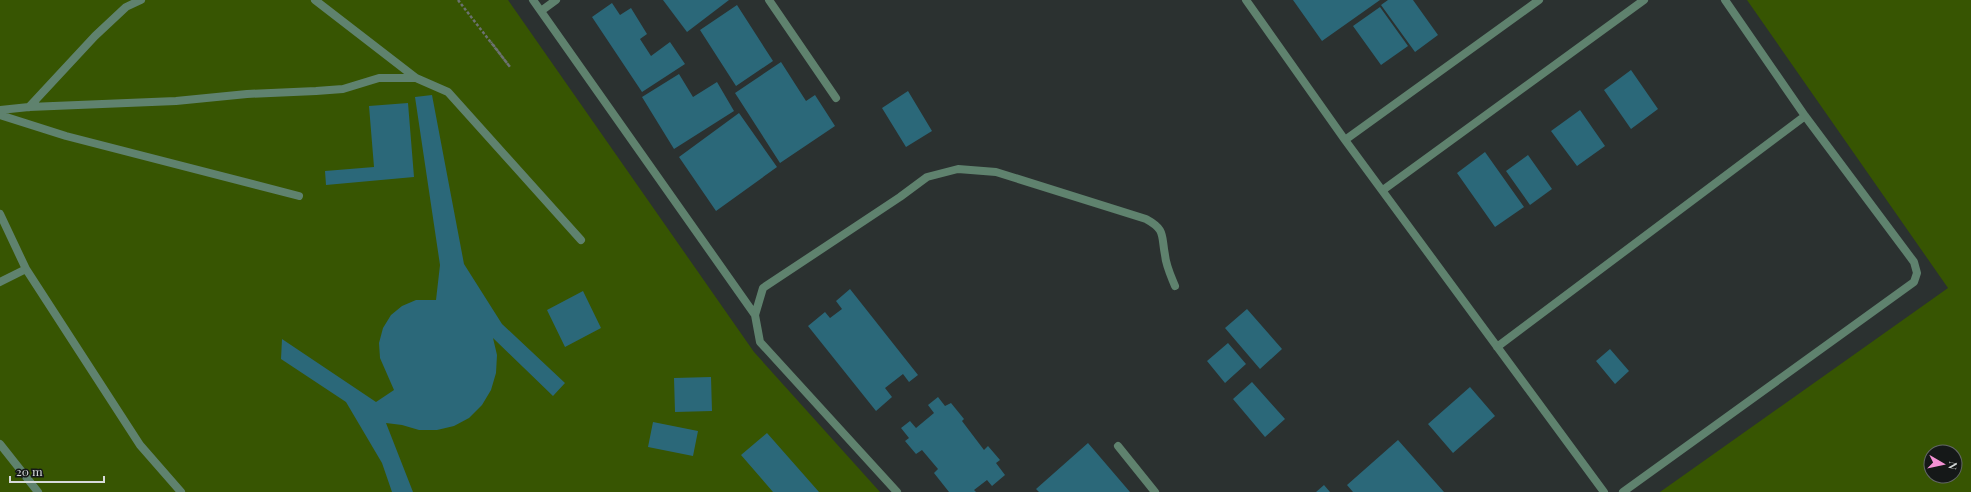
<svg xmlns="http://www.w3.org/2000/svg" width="1971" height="492" font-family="'Playfair Display',serif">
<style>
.green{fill:#375502;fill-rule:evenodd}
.building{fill:#2b6879}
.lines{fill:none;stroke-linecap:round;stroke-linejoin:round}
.path{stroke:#6b7170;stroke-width:2.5;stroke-dasharray:3 2;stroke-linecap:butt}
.lane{stroke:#5f826e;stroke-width:8}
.street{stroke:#5f826e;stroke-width:8}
</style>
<rect width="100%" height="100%" fill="#2b3130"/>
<path class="green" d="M0 0H508L754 352 880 492H0Z
M1747 0H1971V492H1660L1948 288ZM1931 452H1955V476H1931Z"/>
<path class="building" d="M663 0H729L687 32Z
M1293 0H1380L1322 41Z
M1388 0H1413L1438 35 1415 52 1381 5Z
M612 3 620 15 631 8 647 34 640 39 651 56 670 42 685 64 642 92 592 17Z
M737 5 773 61 736 86 700 30Z
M1380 7 1408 46 1381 65 1353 26Z
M781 62 806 101 815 95 835 126 780 163 735 93Z
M1631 70 1658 109 1631 129 1604 90Z
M679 74 693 97 717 82 734 111 674 149 642 97Z
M908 91 932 131 906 147 882 108Z
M432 95 464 264 502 324 565 383 553 396 493 338 497 355 496 373 491 390 482 405 469 418 454 426 437 430H419L402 425 386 423 413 492H392L382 463 346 402 281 359 282 339 376 402 394 390 380 358 379 343 383 328 391 315 402 306 416 300H436L440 265 415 97Z
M408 103 414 177 326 185 325 171 374 167 369 106Z
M1580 110 1605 146 1577 166 1551 131Z
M739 113 777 167 716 211 679 157Z
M1485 152 1524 207 1495 227 1457 173Z
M1528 155 1552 189 1530 205 1506 171Z
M850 289 918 375 909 382 903 374 885 388 892 397 876 411 808 326 825 312 830 318 842 309 836 301Z
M583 291 601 328 565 347 547 310Z
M1247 309 1282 349 1260 369 1225 328Z
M1228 343 1246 364 1225 383 1207 361Z
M1610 349 1629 371 1615 384 1596 361Z
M711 377 712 411 675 412 674 378Z
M1252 382 1285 419 1265 437 1233 399Z
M1470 387 1495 416 1453 453 1428 424Z
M938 397 945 406 951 403 964 419 962 421 984 450 988 446 1000 460 996 463 1005 475 992 486 987 480 974 490 976 492H949L934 473 938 469 922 450 916 454 905 441 909 438 901 428 910 421 916 428 934 413 928 405Z
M653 422 698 431 693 456 648 447Z
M767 433 819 492H773L741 455Z
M1398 440 1444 492H1353L1347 485Z
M1088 443 1130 492H1039L1036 489Z
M1324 485 1330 492H1316Z"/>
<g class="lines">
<path class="path" d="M458 0 510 67 491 42"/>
<path class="lane" d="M315 0 416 78
M29 107 95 36 126 7 141 0
M0 110 29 107 176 101 247 94 316 91 343 89 379 78H416L448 92 581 240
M0 115 66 136 299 196
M0 214 26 269 140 445 181 492
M0 282 26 269
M0 444 38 492"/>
<path class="street" d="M533 0 755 315
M769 0 836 98
M1246 0 1345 140 1604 492
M541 11 556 0
M1345 140 1539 0
M1383 190 1644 0
M1497 347 1805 116
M1118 446 1155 492
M897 492 760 342 755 315 763 288 900 197 927 177 958 169 996 172 1146 219C1166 230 1161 235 1165 255 1166 266 1171 276 1175 286
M1623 492 1914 282 1917 273 1914 262 1805 116 1725 0"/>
</g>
<g transform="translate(1943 464) rotate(99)"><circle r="19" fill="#151818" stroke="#626666"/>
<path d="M0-3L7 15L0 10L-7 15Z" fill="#f491d3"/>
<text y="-6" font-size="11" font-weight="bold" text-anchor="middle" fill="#d6dada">N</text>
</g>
<path d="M10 476v6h94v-6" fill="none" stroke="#d6dada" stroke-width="2"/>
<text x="16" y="476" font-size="12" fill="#d6dada" stroke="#151818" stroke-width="3" paint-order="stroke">20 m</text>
</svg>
